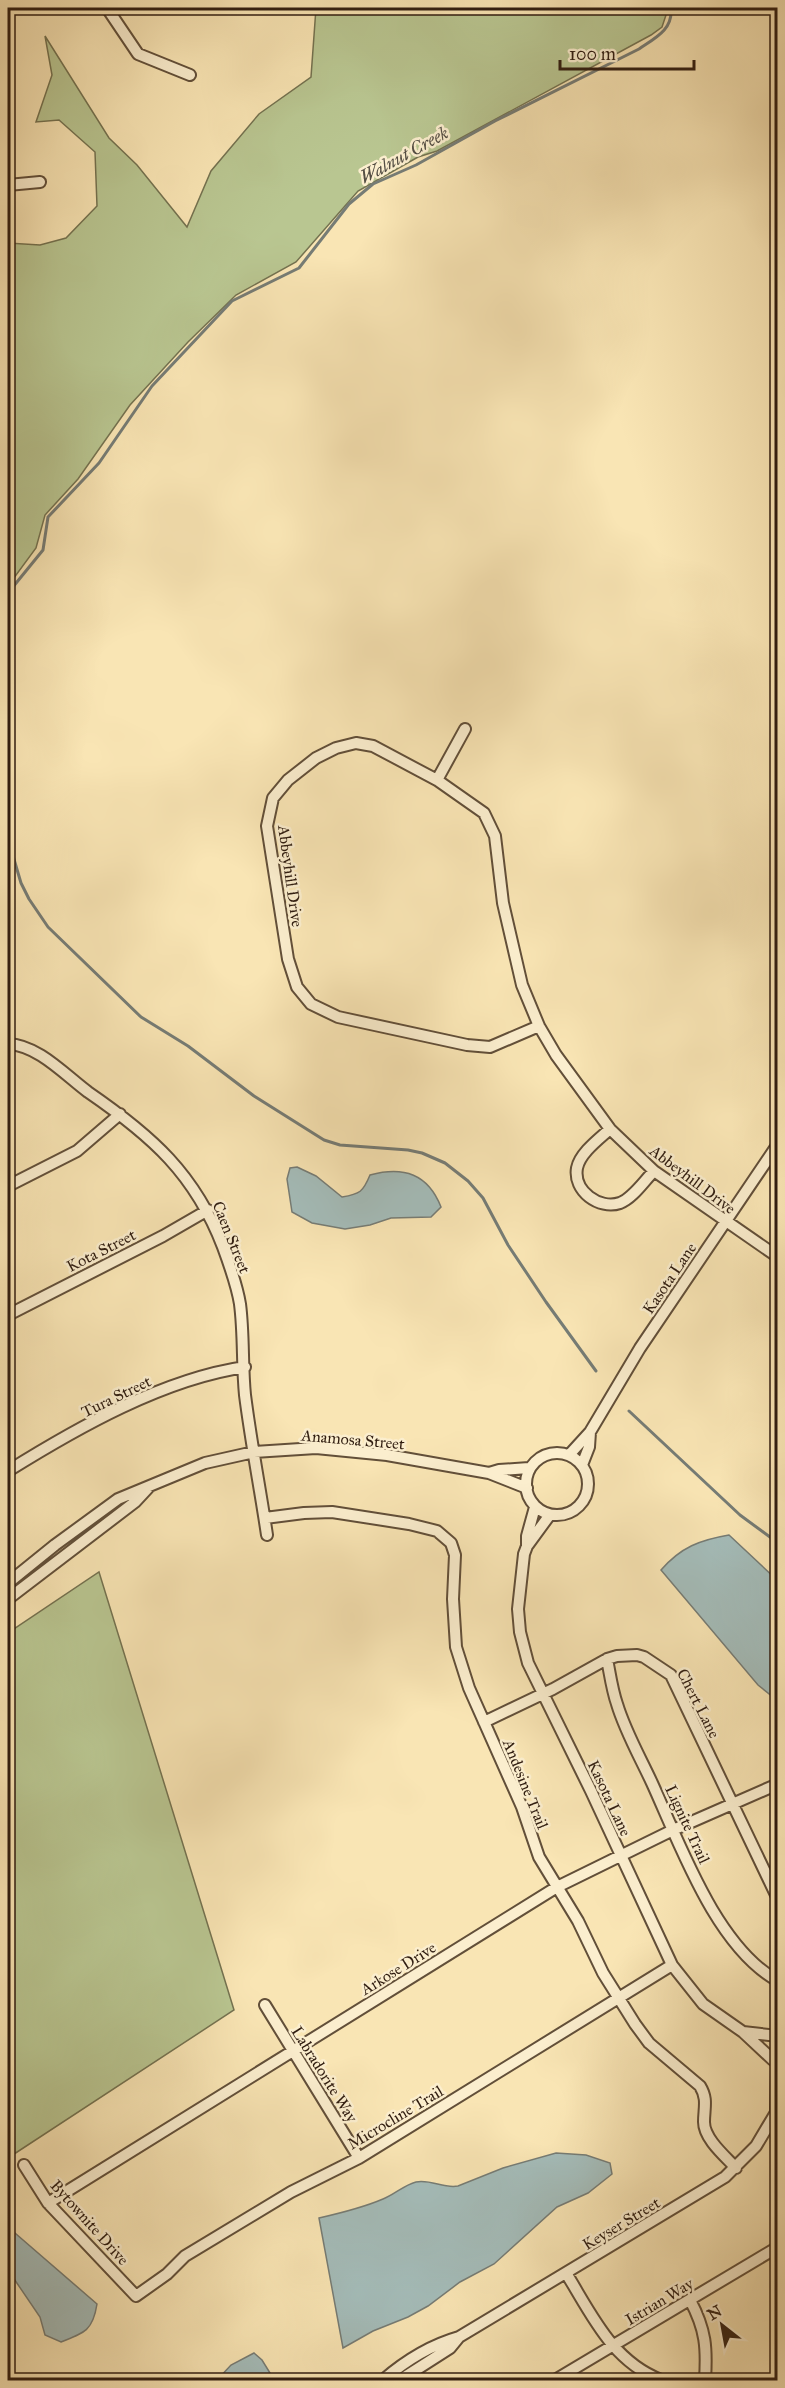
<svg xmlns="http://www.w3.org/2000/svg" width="785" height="2388" font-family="'IM FELL Great Primer',serif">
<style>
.green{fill:#b9c691;stroke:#747250;stroke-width:1.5}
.water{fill:#a4bcb9;stroke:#767c75;stroke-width:1.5}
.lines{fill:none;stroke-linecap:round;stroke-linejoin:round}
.stream{stroke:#767c75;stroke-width:3}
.minor-casing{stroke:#624f39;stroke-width:14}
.minor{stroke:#fbeece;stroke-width:10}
.labels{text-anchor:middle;stroke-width:5;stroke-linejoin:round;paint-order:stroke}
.street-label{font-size:16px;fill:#301d10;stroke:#fbeece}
.water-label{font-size:18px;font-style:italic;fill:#534d43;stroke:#fbeece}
</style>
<rect width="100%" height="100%" fill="#f9e5b4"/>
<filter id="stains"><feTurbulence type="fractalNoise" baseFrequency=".00333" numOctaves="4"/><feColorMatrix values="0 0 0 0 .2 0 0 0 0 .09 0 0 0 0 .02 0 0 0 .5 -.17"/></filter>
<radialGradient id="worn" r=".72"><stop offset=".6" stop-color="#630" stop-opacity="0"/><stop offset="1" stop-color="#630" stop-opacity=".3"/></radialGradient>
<path class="green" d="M316 8H667L668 9 662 27 651 35 437 151 418 157 358 191 296 262 236 295 188 342 130 405 78 479 45 515 36 548 8 586V243L40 245 66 238 97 206 95 152 59 120 36 122 52 75 45 36 109 138 137 165 187 227 211 171 259 114 311 77Z
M99 1572 234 2010 8 2158V1633Z"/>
<path class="water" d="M297 1167 316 1176 342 1197C360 1194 363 1192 370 1175 404 1166 428 1174 441 1207L431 1217 391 1218 370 1225 345 1229 312 1223 292 1212 287 1179 290 1168Z
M729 1535 777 1580 778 1693 773 1697 758 1685 661 1570C681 1547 700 1540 729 1535Z
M556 2153 586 2155 610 2163 612 2174 588 2193 557 2207 494 2264 460 2282 428 2306 408 2317 373 2331 343 2348 319 2218C341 2213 362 2208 383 2199 394 2195 404 2185 416 2182 431 2179 444 2189 458 2186L503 2168Z
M8 2227 97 2304C93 2330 85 2333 61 2342L45 2335 40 2317 8 2270Z
M254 2353 262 2360 270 2373 264 2380H217L231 2365Z"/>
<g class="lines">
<path class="stream" d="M8 593 43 550 48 517 99 463 152 386 232 301 299 268 349 204 373 184 416 165 495 121 639 49C655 38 673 30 671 8
M8 839 21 883 29 899 48 927 141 1017 188 1046 254 1096 324 1140 340 1145 408 1150 422 1153 445 1163 468 1181 483 1198 508 1245 546 1302 596 1371
M629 1411 740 1515 778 1543"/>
<g class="minor-casing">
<path id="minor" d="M107 8 138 54 190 75
M8 185 40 182
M437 780 465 729
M539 1026 490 1047 467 1045 338 1017 311 1004 297 987 288 959 267 826 273 798 288 780 316 758 336 748 356 743 373 746 437 780 484 813 495 836 503 903 522 985 539 1026 556 1055 610 1129 654 1171 778 1257
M8 1044C38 1045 65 1075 88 1092 152 1136 195 1174 223 1247 230 1266 237 1285 240 1304 244 1335 242 1365 245 1395 251 1442 260 1488 267 1535
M610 1129C599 1139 580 1153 577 1168 573 1191 599 1210 620 1203 633 1198 644 1181 654 1171
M8 1186 77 1151 120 1114
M8 1315 163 1236 208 1210
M526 1484a31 31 0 1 1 62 0a31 31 0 1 1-62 0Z
M569 1455 590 1432 640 1348 778 1144
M582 1465 589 1447 590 1432
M8 1471C77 1428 163 1379 245 1367
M489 1473 499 1470 529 1468
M549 1516 527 1546 524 1554 518 1609 520 1632 528 1663 591 1791 672 1965 703 2004 743 2032 773 2060
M265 1518 304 1513 332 1512 409 1524 437 1531 451 1543 455 1555 453 1599 456 1647 469 1688 522 1807 539 1857 578 1921 603 1973 635 2024 649 2043 700 2086C708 2099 704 2108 704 2122 704 2139 726 2157 736 2168
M527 1546V1536L535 1507
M8 1583 55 1545 118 1499 205 1463 254 1452 316 1448 387 1455 489 1473 527 1488
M8 1599 135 1502 148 1488
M607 1659C610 1674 612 1690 617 1704 625 1731 640 1757 652 1783 680 1844 716 1947 778 1981
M484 1722 553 1689 607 1659 617 1656 637 1655 644 1657 671 1675 778 1899
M265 2005 359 2158
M743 2032 778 2036
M776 2111 777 2069
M24 2165 48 2203 136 2296 167 2274 185 2256 291 2192 359 2158 672 1965
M48 2203 557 1887 673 1830 778 1784
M566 2273C592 2315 612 2361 661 2380
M690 2300C706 2330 707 2348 705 2380
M383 2380C405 2361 431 2345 459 2337L725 2177 756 2146 778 2109
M400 2380 450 2348 459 2337
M555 2380 778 2247"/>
</g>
<use href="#minor" class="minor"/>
</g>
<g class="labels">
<g class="street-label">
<text transform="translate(291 876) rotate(82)" y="6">Abbeyhill Drive</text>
<text transform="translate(693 1179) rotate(37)" y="6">Abbeyhill Drive</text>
<text transform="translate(232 1237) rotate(68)" y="6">Caen Street</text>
<text transform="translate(101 1250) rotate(-27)" y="6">Kota Street</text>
<text transform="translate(669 1278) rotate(-56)" y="6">Kasota Lane</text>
<text transform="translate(116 1396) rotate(-26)" y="6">Tura Street</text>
<text transform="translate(353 1439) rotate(5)" y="6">Anamosa Street</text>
<text transform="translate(699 1703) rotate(63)" y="6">Chert Lane</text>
<text transform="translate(526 1784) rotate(68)" y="6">Andesine Trail</text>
<text transform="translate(610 1798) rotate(65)" y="6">Kasota Lane</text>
<text transform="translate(688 1824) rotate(65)" y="6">Lignite Trail</text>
<text transform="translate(398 1968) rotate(-32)" y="6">Arkose Drive</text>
<text transform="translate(325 2074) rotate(58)" y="6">Labradorite Way</text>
<text transform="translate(395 2117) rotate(-31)" y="6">Microcline Trail</text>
<text transform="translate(90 2222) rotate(48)" y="6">Bytownite Drive</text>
<text transform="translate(621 2223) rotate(-31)" y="6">Keyser Street</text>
<text transform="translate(659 2301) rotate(-31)" y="6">Istrian Way</text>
</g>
<g class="water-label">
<text transform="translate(404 155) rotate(-29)" y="6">Walnut Creek</text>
</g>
</g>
<rect width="785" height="2388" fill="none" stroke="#f9e5b4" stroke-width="30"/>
<rect x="9" y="9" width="767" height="2370" fill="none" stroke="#301d10" stroke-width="3"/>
<rect x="15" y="15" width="755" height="2358" fill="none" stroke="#301d10" stroke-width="1.5"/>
<g transform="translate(722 2325) rotate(329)" stroke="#fbeece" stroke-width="4.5" paint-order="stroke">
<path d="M0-4.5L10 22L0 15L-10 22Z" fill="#301d10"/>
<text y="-9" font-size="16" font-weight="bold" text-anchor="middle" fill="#301d10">N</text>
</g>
<path d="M560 60v9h134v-9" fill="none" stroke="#301d10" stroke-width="3"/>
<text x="569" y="60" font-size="18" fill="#301d10" stroke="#fbeece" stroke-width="4.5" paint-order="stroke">100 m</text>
<rect width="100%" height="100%" filter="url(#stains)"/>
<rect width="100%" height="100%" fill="url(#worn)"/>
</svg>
